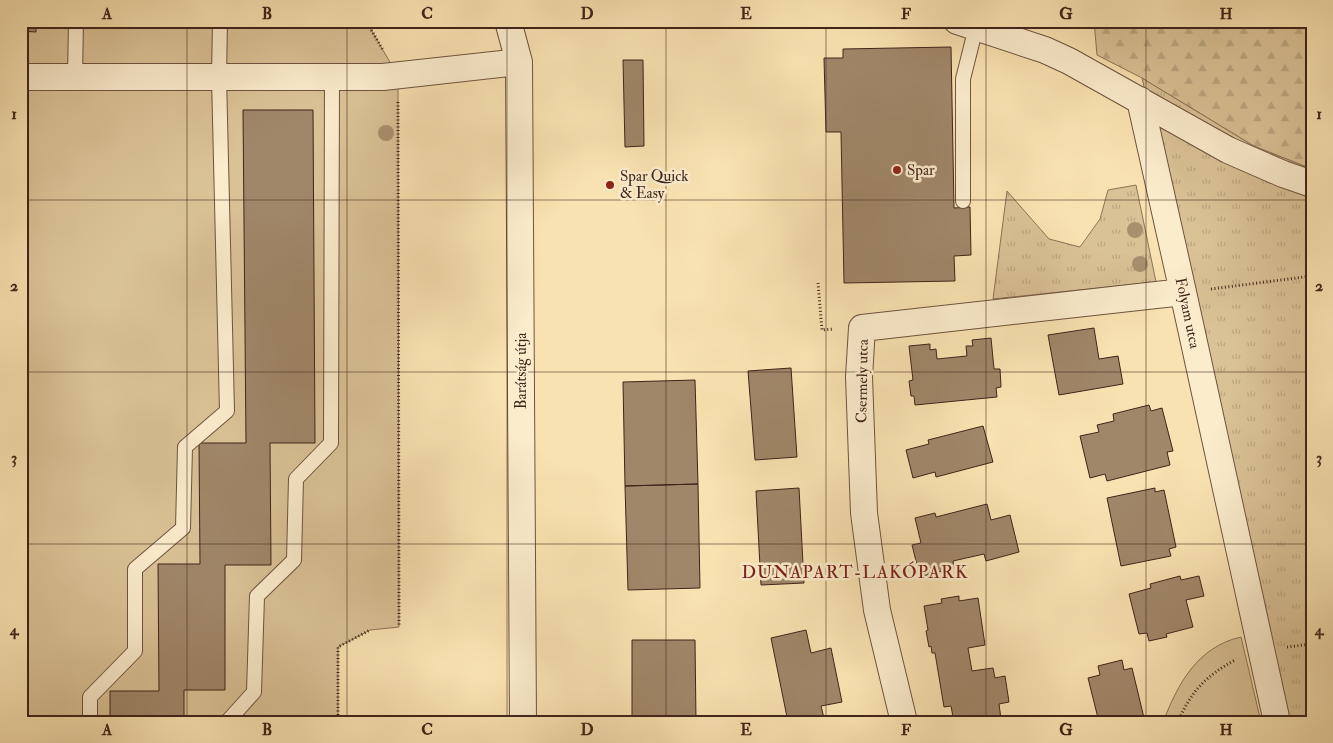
<svg xmlns="http://www.w3.org/2000/svg" width="1333" height="743" font-family="'IM FELL Double Pica',serif">
<style>
.grass{fill:url(#grass-tufts);stroke:#8d7358}
.forest{fill:url(#forest-firs);stroke:#8d7358}
.park{fill:#dac297;stroke:#8d7358}
.building{fill:#a08769;stroke:#40241a}
.lines{fill:none;stroke-linecap:round;stroke-linejoin:round}
.service-casing{stroke:#6e5440;stroke-width:16}
.minor-casing{stroke:#6e5440;stroke-width:28}
.path{stroke:#40241a;stroke-width:3;stroke-dasharray:1 2.5;stroke-linecap:butt}
.service{stroke:#fbeccc;stroke-width:14}
.minor{stroke:#fbeccc;stroke-width:26}
.tree{fill:#a8906f}
.grid{fill:none;stroke:#40241a;stroke-width:1;stroke-opacity:0.55}
.poi-dot{fill:#8f2418;stroke:#fbeccc;stroke-width:2}
.labels{text-anchor:middle;stroke-width:5;stroke-linejoin:round;paint-order:stroke}
.poi-label{font-size:15px;fill:#40241a;stroke:#fbeccc;text-anchor:start}
.street-label{font-size:15px;fill:#40241a;stroke:#fbeccc}
.quarter-label{font-size:18px;letter-spacing:1px;fill:#7a1f14;stroke:#fbeccc}
.neatline{fill:none;stroke:#40241a;stroke-width:2}
.grid-label{font-size:16px;text-anchor:middle;font-weight:bold;fill:#40241a}
</style>
<defs>
<pattern id="grass-tufts" width="24" height="20" patternUnits="userSpaceOnUse" patternTransform="scale(1.25)"><rect width="24" height="20" fill="#dac297"/><path d="M3 7l-1-3M5 7V3M7 7l1-3M15 17l-1-3M17 17v-4M19 17l1-3" fill="none" stroke="#bca782"/></pattern>
<pattern id="forest-firs" width="22" height="20" patternUnits="userSpaceOnUse" patternTransform="scale(1.25)"><rect width="22" height="20" fill="#dac297"/><path d="M5 1l3.5 6h-7zM16 11l3.5 6h-7z" fill="#bca782"/></pattern>
</defs>
<rect width="100%" height="100%" fill="#f9e2b1"/>
<filter id="stains"><feTurbulence type="fractalNoise" baseFrequency=".004" numOctaves="4"/><feColorMatrix values="0 0 0 0 .2 0 0 0 0 .09 0 0 0 0 .02 0 0 0 .5 -.17"/></filter>
<radialGradient id="worn" r=".72"><stop offset=".6" stop-color="#630" stop-opacity="0"/><stop offset="1" stop-color="#630" stop-opacity=".3"/></radialGradient>
<path class="grass" d="M1142 78 1254 146 1312 169V722H1287Z
M1136 185 1156 282 993 299 1007 191 1049 239 1080 247 1100 219 1108 190Z"/>
<path class="forest" d="M1094 21H1312V169L1254 146 1142 78 1097 55Z"/>
<path class="park" d="M21 21H366L398 76 399 627 370 630 338 647V722H21Z
M1241 637 1261 722H1163C1178 684 1197 647 1241 637Z"/>
<path class="building" d="M21 21H36V32L21 31Z
M951 47 954 208 970 207 971 255 954 256 955 281 844 283 841 132H826L824 58H843V49Z
M623 60H643L644 146 625 147Z
M243 110H313L315 443H270L271 565H225V690H184V722H110V691H159L158 564H200L199 443H246Z
M1094 328 1099 359 1118 356 1123 384 1059 395 1048 335Z
M991 338 994 369H1000L1001 387 996 388 997 397 915 405 914 396H911L909 381 913 380 909 346 930 344V350L936 349 937 359 967 356 966 346H973L972 340Z
M791 368 797 457 755 460 748 371Z
M695 380 698 484 625 486 623 382Z
M1149 405 1151 411 1162 408 1173 451 1167 452 1170 465 1107 481 1105 474 1090 478 1080 436 1099 432 1097 425 1114 421 1113 414Z
M983 426 993 462 936 477 935 472 913 478 906 450 929 444 928 440Z
M698 484 700 588 628 590 625 486Z
M799 488 804 583 761 585 756 491Z
M1155 488V492L1164 490 1176 547 1169 549 1171 556 1121 566 1107 498Z
M987 504 991 520 1010 515 1019 552 986 561 984 554 953 561 954 568 920 577 912 545 921 543 915 518 935 513 936 517Z
M1180 576 1181 580 1199 576 1204 596 1186 600 1193 627 1166 634 1167 637 1149 641 1147 633 1139 634 1129 594 1151 588 1150 584Z
M959 596V601L978 598 985 645 968 648 972 671 993 668 995 678 1005 676 1009 702 999 704 1001 719 993 720V722H954L951 706 944 707 935 653H932L931 646 929 647 926 631 928 630 924 606 942 603 941 599Z
M806 630 811 653 831 648 842 702 821 706 825 722H788L771 638Z
M632 640H695L696 722H632Z
M1122 660 1124 670 1132 668 1145 722H1099L1088 678 1100 675 1098 666Z"/>
<g class="lines">
<g class="service-casing">
<path id="service" d="M75 77 76 21
M963 201V79L976 27
M90 722V697L135 651V569L183 528 185 447 227 411 219 77 220 21
M227 722 254 692 257 596 294 560 296 479 331 443 332 77"/>
</g>
<g class="minor-casing">
<path id="minor" d="M508 21 519 62 523 722
M957 21 1045 50 1069 61 1228 150 1283 174 1312 184
M21 77H383L519 62
M1140 100 1183 292 1277 722
M904 722 877 610 864 513 859 377 862 328 1183 292"/>
</g>
<path class="path" d="M366 21 383 50
M398 102 399 627
M818 283 822 330 834 329
M1211 289 1312 276
M1287 647 1312 644
M36 722 37 718
M338 722V647L370 630
M1178 722C1191 691 1206 676 1235 660"/>
<use href="#service" class="service"/>
<use href="#minor" class="minor"/>
</g>
<g class="tree">
<circle cx="386" cy="133" r="8"/>
<circle cx="1135" cy="230" r="8"/>
<circle cx="1140" cy="264" r="8"/>
</g>
<path class="grid" d="M187 21V722M347 21V722M507 21V722M666 21V722M826 21V722M986 21V722M1146 21V722M21 200H1312M21 372H1312M21 544H1312"/>
<g class="poi-dot">
<circle cx="897" cy="170" r="5"/>
<circle cx="610" cy="185" r="5"/>
</g>
<g class="labels">
<g class="poi-label">
<text x="907" y="175">Spar</text>
<text x="620" y="181">Spar Quick<tspan x="620" dy="17">&amp; Easy</tspan></text>
</g>
<g class="street-label">
<text transform="translate(1188 313) rotate(78)" y="5">Folyam utca</text>
<text transform="translate(521 371) rotate(-90)" y="5">Barátság útja</text>
<text transform="translate(862 381) rotate(-89)" y="5">Csermely utca</text>
</g>
<g class="quarter-label">
<text x="855" y="578">DUNAPART-LAKÓPARK</text>
</g>
</g>
<rect width="1333" height="743" fill="none" stroke="#f9e2b1" stroke-width="55"/>
<rect x="28" y="28" width="1278" height="688" class="neatline"/>
<g class="grid-label">
<text x="107" y="19">A</text>
<text x="267" y="19">B</text>
<text x="427" y="19">C</text>
<text x="587" y="19">D</text>
<text x="746" y="19">E</text>
<text x="906" y="19">F</text>
<text x="1066" y="19">G</text>
<text x="1226" y="19">H</text>
<text x="14" y="119">1</text>
<text x="1319" y="119">1</text>
<text x="14" y="291">2</text>
<text x="1319" y="291">2</text>
<text x="14" y="463">3</text>
<text x="1319" y="463">3</text>
<text x="14" y="635">4</text>
<text x="1319" y="635">4</text>
<text x="107" y="735">A</text>
<text x="267" y="735">B</text>
<text x="427" y="735">C</text>
<text x="587" y="735">D</text>
<text x="746" y="735">E</text>
<text x="906" y="735">F</text>
<text x="1066" y="735">G</text>
<text x="1226" y="735">H</text>
</g>
<rect width="100%" height="100%" filter="url(#stains)"/>
<rect width="100%" height="100%" fill="url(#worn)"/>
</svg>
